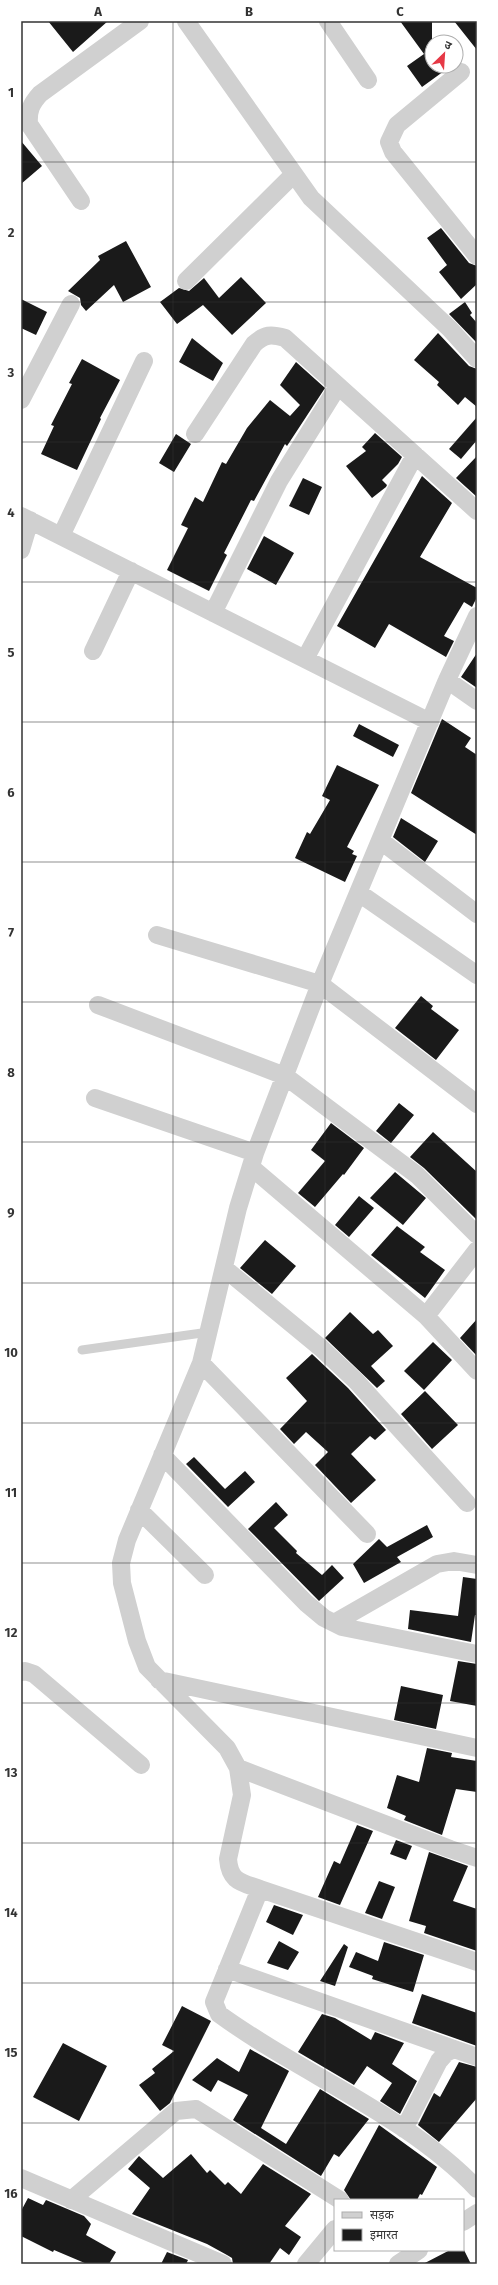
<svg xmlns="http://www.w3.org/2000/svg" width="498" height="2285" font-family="'Fira Sans','Noto Sans Devanagari',sans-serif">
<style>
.building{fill:#1a1a1a}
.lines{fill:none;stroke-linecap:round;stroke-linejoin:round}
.lane{stroke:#d0d0d0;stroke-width:9}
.street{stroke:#d0d0d0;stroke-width:18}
.grid{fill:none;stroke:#333;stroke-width:1;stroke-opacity:0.55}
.neatline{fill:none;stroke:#333;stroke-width:1.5}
.grid-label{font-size:13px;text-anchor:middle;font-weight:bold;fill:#333}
</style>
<rect width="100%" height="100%" fill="#fff"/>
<path class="building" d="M48 21H108L73 52Z
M400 21H432V66H451L422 87 407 66 424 54Z
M454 21H477V50Z
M21 141 42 166 21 184Z
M441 228 469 263 477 266V284L461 299 439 272 447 265 427 238Z
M126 241 151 287 123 302 114 285 86 311 81 305 80 298 68 291 100 260 98 256Z
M241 277 266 303 232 335 203 305 177 324 160 302 179 288 189 291 204 278 219 298Z
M21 299 47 312 36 335 21 328Z
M465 302 472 313 470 315 477 323V343L449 314Z
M438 333 469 366 477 369V407L465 397 458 405 437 385 439 382 414 360Z
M192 338 223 363 213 381 179 362Z
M82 359 120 380 100 418 101 419 77 470 41 454 54 426 51 425 72 384 69 383Z
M296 362 325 388 287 446 285 444 254 501 251 500 224 553 227 555 209 591 167 570 188 528 181 525 195 497 203 502 222 462 226 464 247 428 270 400 290 416 300 405 280 385Z
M477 417V440L461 459 449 449Z
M375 433 402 457 398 464 382 480 387 485 386 487 372 498 346 466 366 451 362 447Z
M176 434 191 444 174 472 159 463Z
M477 456V497L456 478Z
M422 476 452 503 420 557 477 588V597L472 607 464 602 444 636 454 641 446 657 389 624 375 648 337 626Z
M303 478 322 487 309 515 289 506Z
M264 536 294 553 276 585 247 569Z
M477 653V688L461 677Z
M442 719 471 738 465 747 477 755V835L411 793Z
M359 724 399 745 393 757 353 736Z
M337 765 379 785 347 847 354 851 352 854 357 856 345 882 295 858 307 832 310 834 330 800 322 796Z
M401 818 438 841 425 862 393 837Z
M421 996 433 1006 431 1009 459 1030 436 1060 395 1028Z
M399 1103 414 1115 391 1143 376 1131Z
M331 1123 364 1148 344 1175 343 1174 315 1207 298 1193 325 1161 311 1150Z
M433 1132 477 1172V1220L424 1168 410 1157Z
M395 1172 426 1198 403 1225 370 1198Z
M359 1196 374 1208 349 1237 335 1225Z
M397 1226 425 1247 420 1252 445 1270 425 1298 371 1255Z
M265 1240 296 1266 272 1294 240 1268Z
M350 1312 373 1334 378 1330 393 1346 371 1366 385 1381 377 1388 325 1338Z
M477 1319V1356L460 1338Z
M433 1342 452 1360 424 1390 404 1371Z
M312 1354 348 1388 386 1430 375 1440 370 1436 351 1454 376 1480 351 1503 315 1465 328 1452 306 1432 294 1444 280 1429 307 1401 286 1378Z
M425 1391 458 1425 432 1449 401 1414Z
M194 1457 225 1489 245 1471 255 1482 228 1507 186 1464Z
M276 1502 288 1515 274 1528 297 1551 296 1553 322 1575 332 1565 344 1578 319 1601 248 1529Z
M427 1525 433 1537 397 1557 401 1562 364 1583 353 1564 379 1539 387 1547Z
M463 1577 477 1579V1615H475L471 1642 408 1629 410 1610 458 1616Z
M458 1661 477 1664V1706L450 1701Z
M401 1686 443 1695 436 1729 394 1720Z
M427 1748 452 1753 451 1757 477 1761V1792L456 1789 442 1835 404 1820 406 1816 387 1808 397 1775 419 1782Z
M357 1825 373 1831 340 1905 318 1897 334 1861 340 1864Z
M396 1840 412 1846 406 1860 390 1854Z
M429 1852 468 1866 453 1901 477 1909V1951L424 1933 426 1926 409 1921Z
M379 1881 395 1887 382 1919 365 1913Z
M274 1905 303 1915 293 1935 266 1922Z
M279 1941 299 1952 288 1970 267 1963Z
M384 1942 424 1955 413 1992 372 1979 373 1976 349 1967 356 1952 378 1961Z
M344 1944 348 1947 335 1986 320 1981Z
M422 1994 477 2013V2046L412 2023Z
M182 2006 211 2021 170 2103 160 2111 139 2085 155 2073 152 2069 174 2051 162 2045Z
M322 2014 335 2018 371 2040 375 2032 404 2043 392 2064 417 2081 400 2114 380 2101 392 2083 367 2066 354 2085 298 2052Z
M63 2043 107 2066 79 2121 33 2097Z
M250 2049 289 2071 261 2128 286 2144 320 2089 369 2119 339 2157 334 2154 321 2176 233 2120 248 2095 218 2080 211 2092 192 2080 217 2058 239 2072Z
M459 2062 477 2067V2098L439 2142 418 2125 434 2093 440 2097Z
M379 2125 437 2167 422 2195 420 2194 417 2200H351L344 2190Z
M191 2154 207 2173 210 2170 225 2185 228 2182 241 2194 263 2164 311 2194 285 2226 301 2237 289 2255 280 2248 269 2264H233L232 2258 227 2255 207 2244 132 2214 150 2188 128 2169 139 2156 163 2178Z
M28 2198 43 2205 46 2200 84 2216 91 2224 86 2235 116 2252 109 2264H87L54 2250 53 2252 21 2236V2211Z
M450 2250H464L471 2264H423Z
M167 2252 188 2260 186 2264H161Z"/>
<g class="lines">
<path class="lane" d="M82 1350 209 1332"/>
<path class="street" d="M186 21 311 198 450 329 477 359
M328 21 368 80
M461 72 397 125 389 142 393 152 477 256
M81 201 29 124C28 111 31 104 40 94L140 21
M186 281 294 174
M21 400 71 304
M195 434 254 344C265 334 271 334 285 338L477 511
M21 516 430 722
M61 536 144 361
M21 550 30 520
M213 613 279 481 338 386
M477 616 447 680 320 984 255 1153 238 1208 201 1363 127 1540 121 1563 122 1583 137 1641 147 1667 227 1748 238 1768 242 1795 228 1859C230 1882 241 1882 260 1889L214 2002 219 2014C301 2074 407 2115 477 2189
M93 651 131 571
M305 659 415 455
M447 680 477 701
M381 841 477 914
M359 893 477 975
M157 935 320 984 477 1104
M98 1005 285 1076 417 1175 477 1235
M95 1098 255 1153
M251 1167 426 1316 477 1371
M224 1268 321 1348 356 1381 467 1503
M426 1316 477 1250
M201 1363 367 1534
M162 1455 306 1603 324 1618 342 1627 477 1654
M139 1510 205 1575
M334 1623 437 1564 454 1561 477 1565
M21 1672 25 1671 34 1674 141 1765
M159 1680 477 1748
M238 1768 450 1849 477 1858
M260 1889 477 1962
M227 1969 454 2049
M404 2129 439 2061 446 2053 454 2049 477 2057
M21 2178 223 2264
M71 2200 176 2111 196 2109 340 2200
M463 2222 477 2213
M306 2264 335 2229
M398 2264 419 2250"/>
</g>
<path class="grid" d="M173 21V2264M325 21V2264M21 162H477M21 302H477M21 442H477M21 582H477M21 722H477M21 862H477M21 1002H477M21 1142H477M21 1283H477M21 1423H477M21 1563H477M21 1703H477M21 1843H477M21 1983H477M21 2123H477"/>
<rect width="498" height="2285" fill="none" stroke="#ffffff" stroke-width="44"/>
<rect x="334" y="2199" width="130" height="52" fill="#ffffff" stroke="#adadad"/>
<rect x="342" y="2212" width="20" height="6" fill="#d0d0d0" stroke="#adadad"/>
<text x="370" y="2219" font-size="12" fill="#333333">सड़क</text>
<rect x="342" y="2229" width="20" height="12" fill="#1a1a1a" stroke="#adadad"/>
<text x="370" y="2239" font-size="12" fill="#333333">इमारत</text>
<g transform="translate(444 54) rotate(25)"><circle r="19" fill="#ffffff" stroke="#adadad"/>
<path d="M0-3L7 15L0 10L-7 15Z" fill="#e63946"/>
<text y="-6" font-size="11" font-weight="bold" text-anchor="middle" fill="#333333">उ</text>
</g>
<rect x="22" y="22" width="454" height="2241" class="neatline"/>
<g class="grid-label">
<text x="98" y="16">A</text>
<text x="249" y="16">B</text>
<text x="400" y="16">C</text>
<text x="11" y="97">1</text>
<text x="11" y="237">2</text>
<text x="11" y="377">3</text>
<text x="11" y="517">4</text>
<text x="11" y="657">5</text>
<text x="11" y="797">6</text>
<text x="11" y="937">7</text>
<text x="11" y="1077">8</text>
<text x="11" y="1217">9</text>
<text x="11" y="1357">10</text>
<text x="11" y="1497">11</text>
<text x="11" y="1637">12</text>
<text x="11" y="1777">13</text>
<text x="11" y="1917">14</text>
<text x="11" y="2057">15</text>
<text x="11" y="2198">16</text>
</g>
</svg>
